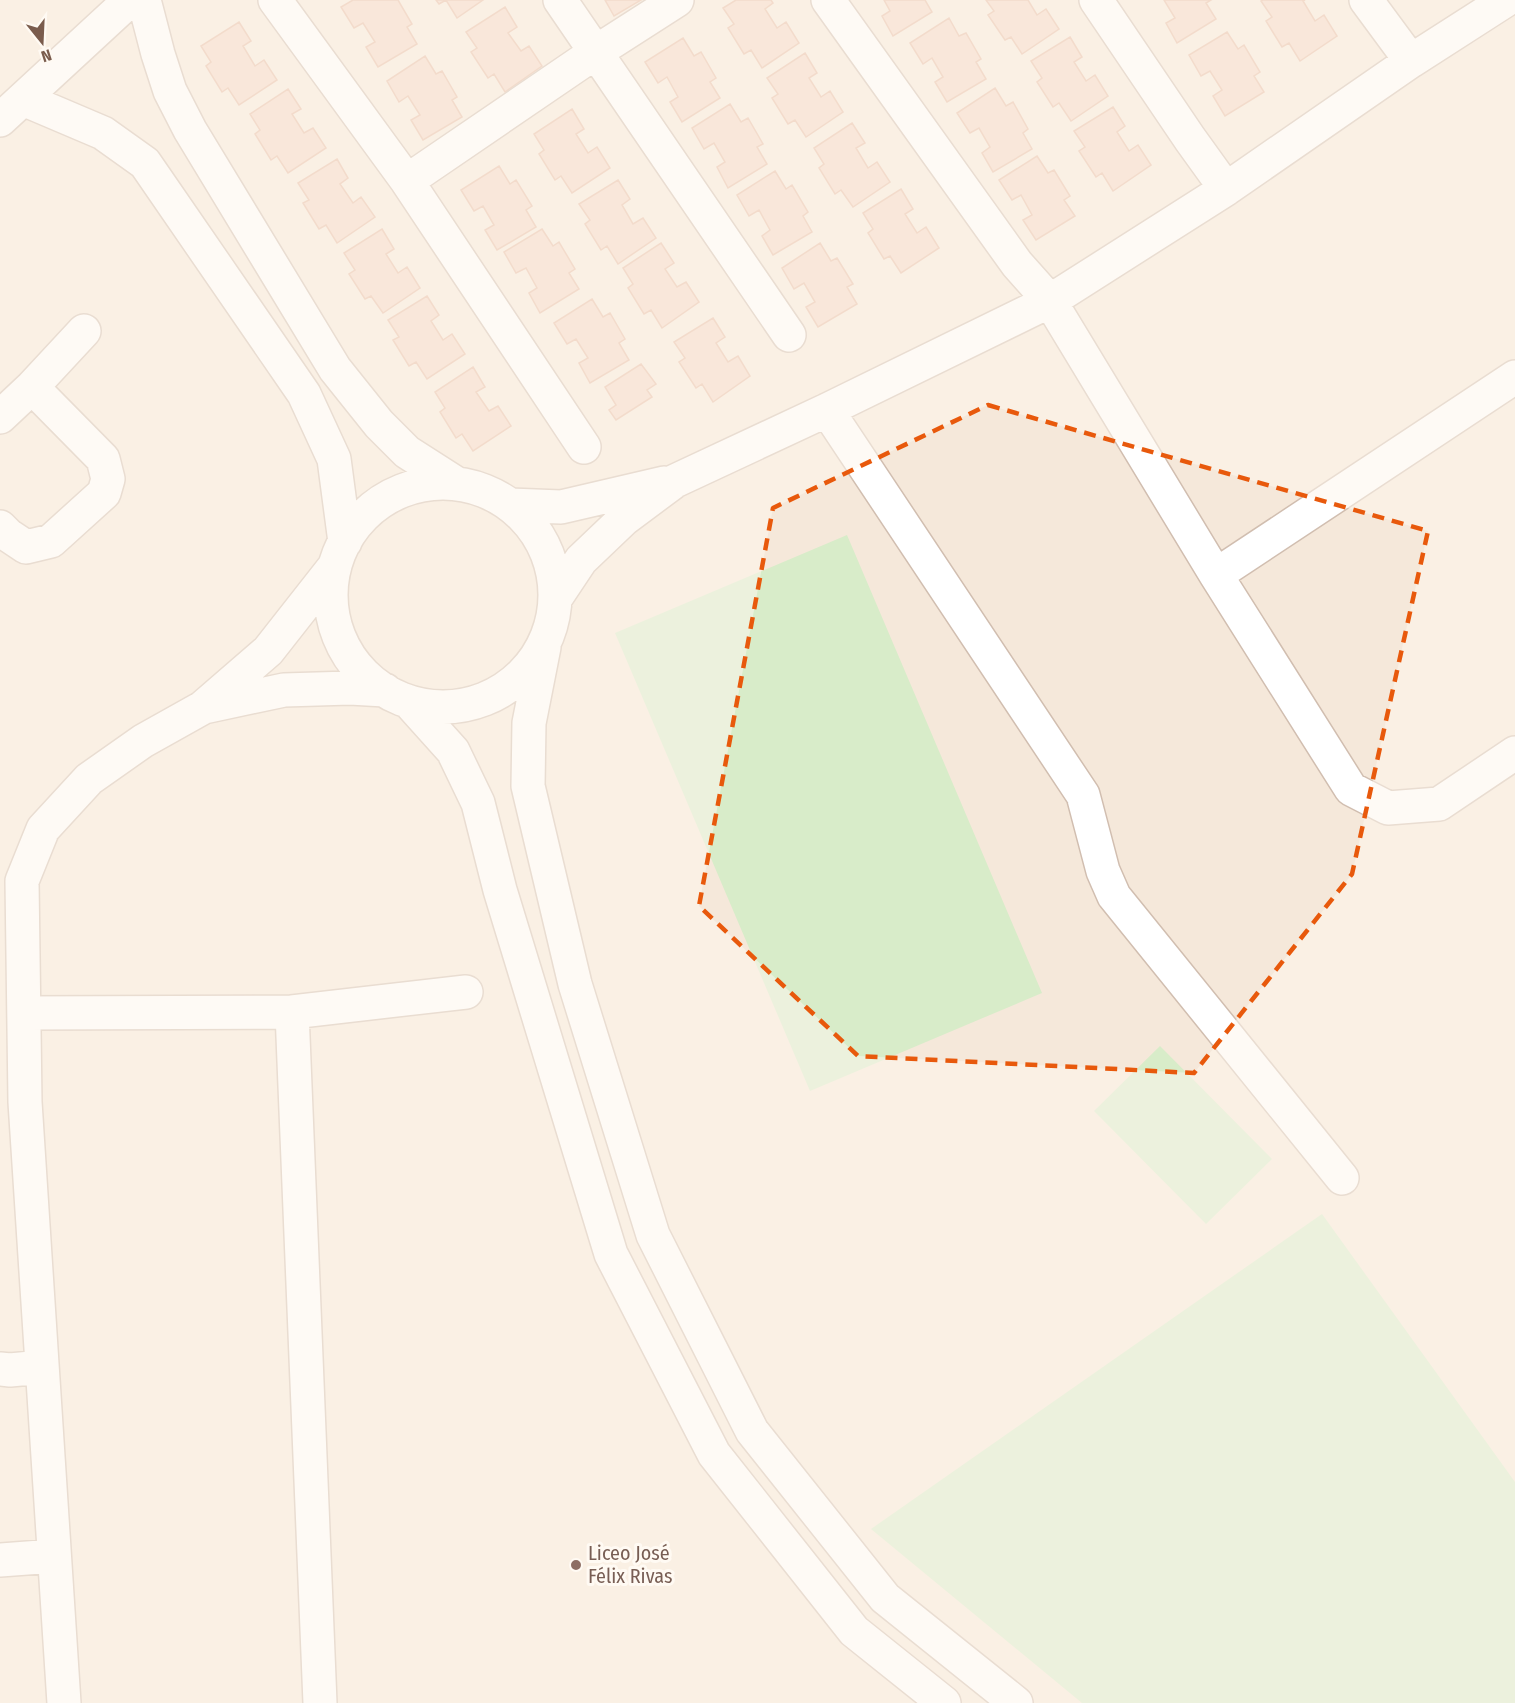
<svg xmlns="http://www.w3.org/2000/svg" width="1515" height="1703" font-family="'Fira Sans Condensed',sans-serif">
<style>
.residential{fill:#f5e8da}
.green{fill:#d8ecc9}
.building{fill:#f3d5c3;stroke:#e6bba3;stroke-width:1.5}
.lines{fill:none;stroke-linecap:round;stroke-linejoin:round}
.minor-casing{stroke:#d1beb0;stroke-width:36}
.minor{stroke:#fff;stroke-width:33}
.marked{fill:none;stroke:#e8590c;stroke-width:4.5;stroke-dasharray:12 8;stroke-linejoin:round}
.education-dot{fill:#8d6e63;stroke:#fffaf3;stroke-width:2}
.labels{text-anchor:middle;stroke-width:6;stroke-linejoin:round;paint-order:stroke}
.education-label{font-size:20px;fill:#785e54;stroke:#fffaf3;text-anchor:start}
</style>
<rect width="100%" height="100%" fill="#fdf6ec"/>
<path class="residential" d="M0 0H1515V1703H0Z"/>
<path class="green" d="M847 535 1042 993 810 1091 615 633Z
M1160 1046 1272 1159 1206 1224 1094 1111Z
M1322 1214 1515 1482V1703H1082L871 1529Z"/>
<path class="building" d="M353 0H398L412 24 407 27 417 44 378 67 366 47 375 42 363 23 354 28 341 7Z
M436 0H483L457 18 446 0 439 4Z
M605 0H641L614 16Z
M736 0H771L773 3 765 9 777 28 786 22 799 43 762 68 751 50 744 54 728 28 734 24 723 8Z
M884 0H925L932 12 893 36 882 16 890 11Z
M986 0H1028L1037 15 1046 9 1059 29 1022 54 1011 37 1005 40 988 15 994 11Z
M1164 0H1211L1206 3 1216 19 1177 43 1166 23 1175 18Z
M1263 0H1305L1303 1 1315 21 1324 15 1337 36 1300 61 1289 43 1282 47 1266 21 1272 17 1261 1Z
M505 7 517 27 508 33 521 51 529 46 542 66 505 92 494 74 488 78 471 52 477 48 466 32Z
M949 18 959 36 966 33 981 59 976 62 986 79 947 102 935 82 943 77 932 58 923 64 910 43Z
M239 22 251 41 243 46 255 66 264 60 277 80 239 105 228 88 222 92 206 66 211 62 201 46Z
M1227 32 1238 49 1244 45 1260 72 1254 76 1264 92 1225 116 1213 96 1222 90 1210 71 1201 76 1189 55Z
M1070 37 1082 57 1074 62 1086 81 1095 75 1108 96 1071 121 1059 103 1053 107 1037 82 1042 78 1031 61Z
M683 38 694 56 701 52 716 78 710 82 720 98 682 122 670 102 678 97 667 77 658 83 645 62Z
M805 53 817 73 809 78 821 97 830 91 843 112 806 137 795 120 788 124 772 98 778 94 767 78Z
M425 56 436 74 442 71 457 97 452 100 462 117 423 140 411 120 420 115 408 96 399 102 387 81Z
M995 88 1006 106 1013 102 1028 129 1023 133 1032 149 993 172 982 153 990 147 979 128 970 133 957 113Z
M288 89 301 109 292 114 304 133 313 128 326 148 288 173 277 156 271 160 255 134 260 130 250 114Z
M730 104 741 122 748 118 763 144 757 147 767 164 728 188 717 167 725 162 714 143 704 149 692 128Z
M1113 107 1125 126 1117 132 1129 151 1138 145 1151 165 1113 191 1102 173 1096 177 1079 151 1085 147 1074 131Z
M572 109 584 129 576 134 588 153 597 147 610 168 572 193 561 176 555 180 539 154 544 150 534 134Z
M852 123 865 143 856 148 868 168 877 162 890 182 853 207 841 190 835 194 819 168 824 164 814 148Z
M1037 156 1048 173 1054 170 1070 196 1064 200 1075 216 1036 240 1023 220 1032 215 1021 195 1012 200 999 180Z
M337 159 348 178 340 184 353 203 361 197 375 217 337 243 326 225 319 229 303 203 309 200 298 183Z
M499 166 510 184 516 180 532 206 526 210 536 227 497 250 485 230 494 225 483 206 474 211 461 190Z
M775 171 786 189 792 185 808 212 803 216 812 232 773 255 762 236 770 230 759 210 749 216 737 195Z
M618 180 630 199 622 205 633 224 643 218 656 238 618 264 607 246 601 250 585 224 590 220 579 204Z
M901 189 913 209 905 214 917 233 926 227 939 248 901 273 890 256 884 259 868 233 873 229 863 213Z
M382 229 394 249 386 254 398 273 407 267 420 288 383 313 371 296 365 299 349 274 355 270 344 253Z
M542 229 553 246 559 242 575 269 569 273 579 289 540 313 529 293 537 288 526 268 516 273 504 252Z
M661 243 674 263 665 269 677 287 686 282 699 302 662 328 651 310 644 314 628 288 633 284 623 268Z
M820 243 831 261 837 258 853 284 847 287 857 304 818 327 806 307 815 302 804 283 794 289 782 268Z
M427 296 439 315 431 321 443 340 452 334 465 354 427 379 416 362 409 366 393 340 399 337 388 320Z
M592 299 603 317 610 313 625 339 619 343 629 360 590 383 579 363 588 358 576 339 567 344 554 323Z
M713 318 725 337 716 343 728 362 738 356 750 376 713 402 702 384 696 388 679 362 685 358 674 342Z
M641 364 656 384 647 390 652 397 616 420 609 410 616 405 605 387Z
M473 367 485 387 476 392 489 411 498 406 511 426 473 451 462 434 456 438 440 412 445 408 435 392Z"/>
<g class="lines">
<g class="minor-casing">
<path id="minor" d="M144 0 158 54 170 91 190 130 335 369 379 424 407 452 457 484
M275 0 407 181 584 447
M560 0 789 335
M828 0 1017 264 1050 301 1216 575 1351 789 1388 808 1439 804 1515 753
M1096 0 1190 139 1226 189
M1366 0 1411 61
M23 99 103 133 145 163 304 394 334 459 345 542
M0 120 130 0
M407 181 596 52 677 0
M827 410 1083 795 1103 871 1114 896 1342 1178
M0 417 32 387 84 331
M331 595a112 112 0 1 1 224 0a112 112 0 1 1-224 0Z
M510 505 561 507 664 483
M0 527 8 535 26 547 51 541 104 493 108 479 103 459 32 387
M1216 575 1515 377
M557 596 581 560 624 519 675 481 827 410 1050 301 1226 189 1411 61 1506 0
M544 647 529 723 528 786 575 984 653 1235 752 1431 885 1598 1016 1703
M409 702 453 751 478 803 500 890 611 1254 714 1454 854 1631 944 1703
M204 707 284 690 350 688 385 690
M292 1012 466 992
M24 1013 292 1012 320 1703
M0 1369 10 1370 42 1367
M0 1560 54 1556
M64 1703 25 1102 22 881 43 829 89 779 143 741 202 708 268 651 334 567"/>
</g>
<use href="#minor" class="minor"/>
</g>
<path d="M0 0H1515V1703H0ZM988 405 1428 531 1352 874 1194 1073 858 1056 699 906 773 508Z" fill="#fdf6ec" fill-opacity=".55" fill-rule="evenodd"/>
<path class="marked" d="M988 405 1428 531 1352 874 1194 1073 858 1056 699 906 773 508Z"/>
<circle class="education-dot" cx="576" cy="1565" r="6"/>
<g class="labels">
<g class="education-label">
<text x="588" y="1560">Liceo José<tspan x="588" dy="23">Félix Rivas</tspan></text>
</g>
</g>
<g transform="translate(42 42) rotate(162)" stroke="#fffaf3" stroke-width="4.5" paint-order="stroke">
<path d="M0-4.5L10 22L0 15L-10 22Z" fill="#7a5c4d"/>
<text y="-9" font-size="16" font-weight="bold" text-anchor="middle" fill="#7a5c4d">N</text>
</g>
</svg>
